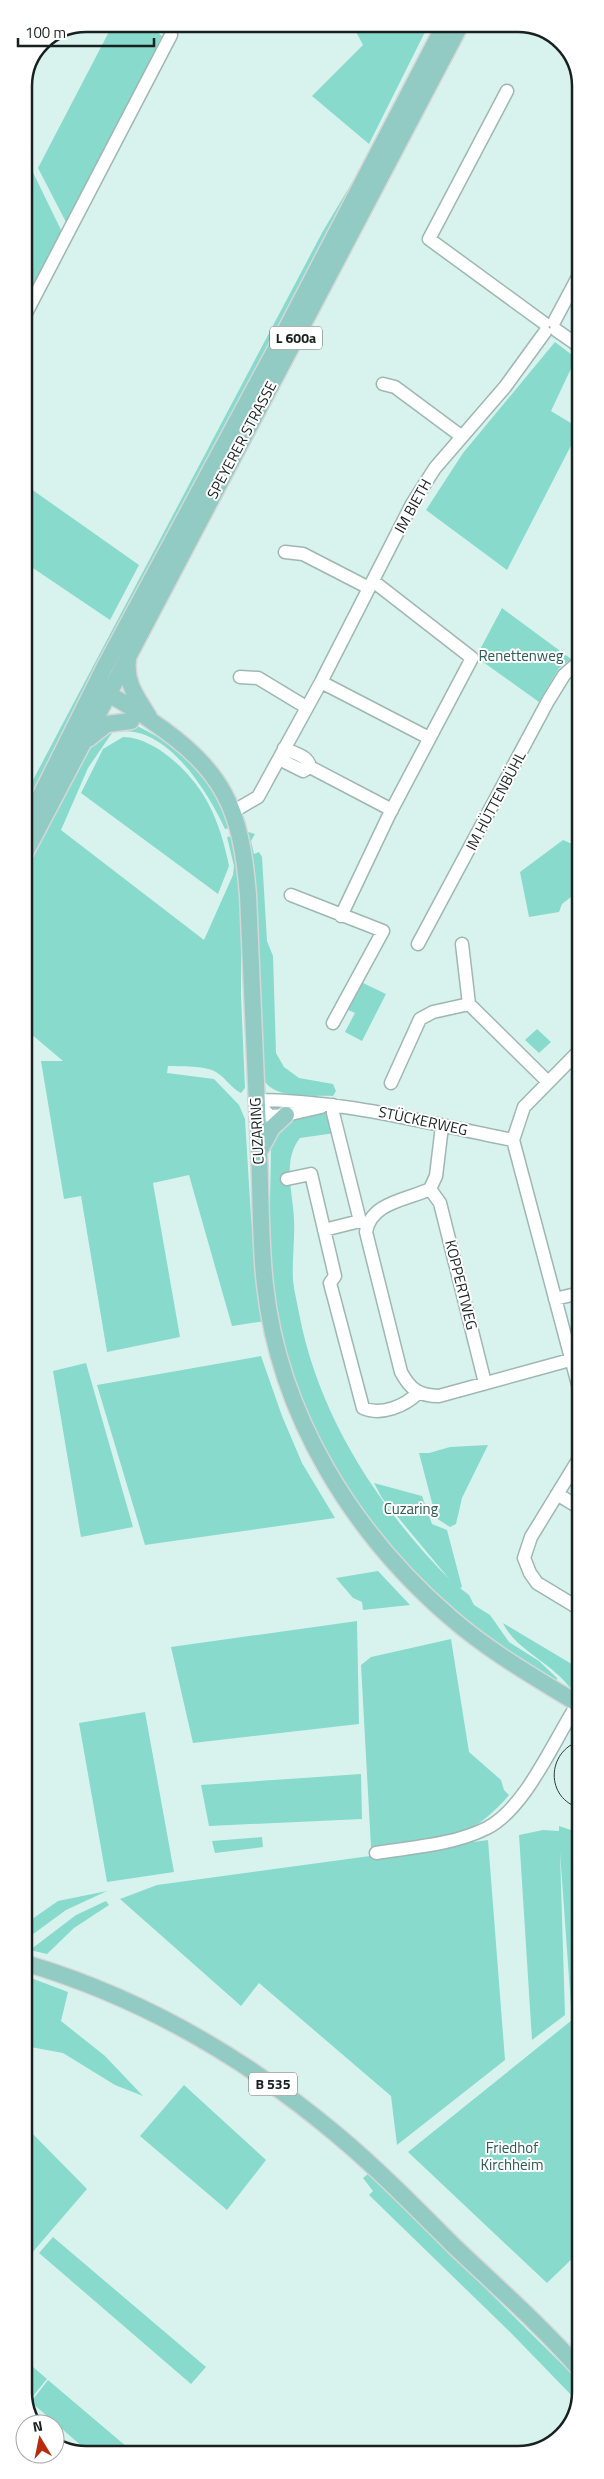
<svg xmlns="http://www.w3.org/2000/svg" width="604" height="2479" font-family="'Titillium Web',sans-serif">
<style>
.green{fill:#88dacd}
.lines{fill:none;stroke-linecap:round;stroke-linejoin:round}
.minor-casing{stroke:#9eb7b2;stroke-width:15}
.major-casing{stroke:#d5d7d7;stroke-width:19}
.minor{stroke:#fff;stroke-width:12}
.major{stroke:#92cbc4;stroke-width:16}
.tram{stroke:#2c3835;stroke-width:1}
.labels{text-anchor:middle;stroke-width:4;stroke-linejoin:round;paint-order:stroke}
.shield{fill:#fff;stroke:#5d6462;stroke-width:1}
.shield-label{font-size:14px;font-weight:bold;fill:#17211f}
.street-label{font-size:15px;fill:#17211f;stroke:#fff}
.park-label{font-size:15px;fill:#2b5b54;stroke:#fff}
.rim{fill:none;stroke:#17211f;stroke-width:2.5}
</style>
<rect width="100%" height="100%" fill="#d8f3ee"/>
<path class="green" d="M113 24H146L162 36 68 226 38 168Z
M352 24H429L369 144 312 96 363 45Z
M24 154 63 234 24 307Z
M353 181 354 182 24 818V797L323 231Z
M555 342 576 358 551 411 579 428V430L507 570 426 510 463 453Z
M24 484 139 565 110 620 24 562Z
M502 608 571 659 559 668 539 702 476 657Z
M133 724C182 747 211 776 230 828L225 829C208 792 166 723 117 732L116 725Z
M110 726 112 733 88 768 61 830 204 940 233 875 234 866 227 837 233 836 241 889V995L245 1088 241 1093C231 1088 226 1078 216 1072 204 1065 182 1067 168 1066L167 1073 214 1079 239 1105 245 1119 251 1217 265 1321 232 1326 189 1175 153 1183 180 1337 107 1352 81 1196 64 1199 41 1061H63L24 1028V871L94 742Z
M123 737C154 737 189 771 204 796 216 816 223 838 228 861L229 866 218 894 81 793 103 749Z
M245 831 255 834 251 841 254 854 259 852 262 857 267 941 273 956 276 1053 284 1067 299 1078 333 1084 336 1091 333 1096C312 1095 275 1100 263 1079Z
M563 840 579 847 580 890 562 904 559 912 529 917 520 872Z
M361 982 386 994 362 1041 345 1032 355 1013 346 1009Z
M537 1029 551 1042 539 1053 525 1040Z
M331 1107 335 1133 300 1138C282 1160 293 1193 294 1219 295 1239 292 1259 293 1280 294 1291 297 1302 299 1313 318 1415 378 1507 450 1580L382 1498 374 1483 422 1496 432 1524 447 1530 462 1587 460 1588 469 1595 474 1605 490 1615 509 1642 539 1661 557 1678V1682L475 1630 421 1584 347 1495 304 1407 284 1349 269 1262 271 1148C283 1115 300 1115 331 1107Z
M261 1356 282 1416 302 1463 335 1518 145 1545 97 1385Z
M86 1363 133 1527 81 1537 53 1371Z
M488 1445 462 1498 456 1524 450 1527 436 1518 419 1453H429L450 1447Z
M378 1571 410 1605 363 1610 362 1602 353 1598 336 1578Z
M357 1621 359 1724 193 1743 171 1647Z
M503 1623 580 1669V1695C569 1689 566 1681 557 1674 540 1658 513 1645 503 1623Z
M451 1639 469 1752 501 1780 504 1790 509 1795C496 1811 473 1831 453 1836 429 1843 400 1844 376 1848L371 1847 361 1665 371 1657Z
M145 1712 174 1872 107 1882 79 1723Z
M361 1774 362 1819 209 1826 201 1785Z
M559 1826 571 1830 580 1828V2251L547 2283 408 2152 572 2020 560 1852 565 2015 532 2040 519 1835 543 1830 559 1831Z
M262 1837 263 1847 215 1853 212 1841Z
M488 1840 505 2060 397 2145 391 2096 259 1983 241 2006 120 1899 157 1885Z
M107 1891 66 1910 25 1940V1924L58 1901Z
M106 1901 109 1905 74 1928 47 1954 30 1950 76 1915Z
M25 1973 32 1975 31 1978 68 1992 61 2021 105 2056 143 2096 115 2085 63 2053 25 2046Z
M184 2085 266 2160 227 2210 140 2136Z
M25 2126 87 2189 25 2261Z
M369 2173 580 2382 577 2401 512 2334 369 2195 373 2191 363 2178Z
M53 2237 206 2367 191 2384 39 2253Z
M25 2360 47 2379 29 2401 25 2397Z
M48 2380 127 2447 120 2455H92L31 2402Z"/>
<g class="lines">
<g class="minor-casing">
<path id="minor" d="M507 91 429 239 544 323
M24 317 171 35
M554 322 579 275
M556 330 579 346
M383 384 395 387 461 436
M285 552 303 554 369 588
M240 677 258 678 306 707
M321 682 429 738
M284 748C294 754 308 755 310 767L392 810
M279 759 303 771 310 767
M234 811 258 797 321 682 412 504 435 468 505 387 545 332
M291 895 383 931 333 1023
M341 916 389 815 472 658 373 581
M418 944 548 701 564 675 579 662
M462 944 469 1004
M580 1050 524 1107 513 1140 580 1392
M391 1083 420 1019 433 1012 469 1004 548 1082
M255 1100C345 1100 425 1123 513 1140
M255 1100 270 1116 286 1115 321 1107
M333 1105V1113L360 1221
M442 1126 436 1176 430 1189C407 1200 371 1202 366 1232L401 1372C410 1389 419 1396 439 1396L570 1360
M287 1179 311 1174 335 1276 330 1283 363 1408C381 1416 405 1406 418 1393
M430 1189 440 1203 485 1383
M324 1230 360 1221 367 1224
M555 1299 580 1293
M580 1457 531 1537 524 1558 530 1573 537 1583 580 1609
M557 1494 580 1508
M376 1853C413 1847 453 1845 487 1828 526 1808 554 1740 578 1703"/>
</g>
<g class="major-casing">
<path id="major" d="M128 660C125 684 138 698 149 717
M94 688C115 696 132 708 150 720 224 770 241 808 248 895 251 981 255 1067 259 1153 261 1197 260 1242 265 1285 279 1415 353 1534 451 1618 490 1652 536 1678 580 1705
M88 739 107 724 131 721
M24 829 104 668 279 343 445 24
M24 855 461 24
M259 1152 272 1128 286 1115
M25 1963C140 1997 244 2057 336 2134 378 2169 416 2208 454 2246 496 2286 542 2326 580 2370"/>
</g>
<use href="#minor" class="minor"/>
<use href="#major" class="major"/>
<path class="tram" d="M580 1741C546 1751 545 1799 580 1808"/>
</g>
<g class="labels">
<g class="shield">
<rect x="270" y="326.5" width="52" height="23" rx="4"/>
<rect x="249" y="2072.5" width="48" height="23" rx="4"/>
</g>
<g class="shield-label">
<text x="296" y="343">L 600a</text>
<text x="273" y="2089">B 535</text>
</g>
<g class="street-label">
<text transform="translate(242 440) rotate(-62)" y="5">SPEYERER STRASSE</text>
<text transform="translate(413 506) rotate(-61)" y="5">IM BIETH</text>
<text transform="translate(496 801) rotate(-62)" y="5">IM HÜTTENBÜHL</text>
<text transform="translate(423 1121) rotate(12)" y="5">STÜCKERWEG</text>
<text transform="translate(257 1131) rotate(-93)" y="5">CUZARING</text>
<text transform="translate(461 1285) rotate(76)" y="5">KOPPERTWEG</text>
</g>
<g class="park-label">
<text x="521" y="661">Renettenweg</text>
<text x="411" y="1514">Cuzaring</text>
<text x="512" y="2153">Friedhof<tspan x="512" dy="17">Kirchheim</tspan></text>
</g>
</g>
<path d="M0 0H604V2479H0ZM86 32H518A54 54 0 0 1 572 86V2392A54 54 0 0 1 518 2446H86A54 54 0 0 1 32 2392V86A54 54 0 0 1 86 32Z" fill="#fff" fill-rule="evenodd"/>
<path class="rim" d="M86 32H518A54 54 0 0 1 572 86V2392A54 54 0 0 1 518 2446H86A54 54 0 0 1 32 2392V86A54 54 0 0 1 86 32Z"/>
<g transform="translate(40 2439) rotate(350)"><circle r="24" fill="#ffffff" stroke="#a2a6a5"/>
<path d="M0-4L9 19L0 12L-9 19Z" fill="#b72b0c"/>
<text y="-8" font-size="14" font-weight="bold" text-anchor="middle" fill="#17211f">N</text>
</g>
<path d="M18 38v8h136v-8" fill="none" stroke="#17211f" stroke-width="2.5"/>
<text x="25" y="38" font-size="15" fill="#17211f" stroke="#ffffff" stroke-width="4" paint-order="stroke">100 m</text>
</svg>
